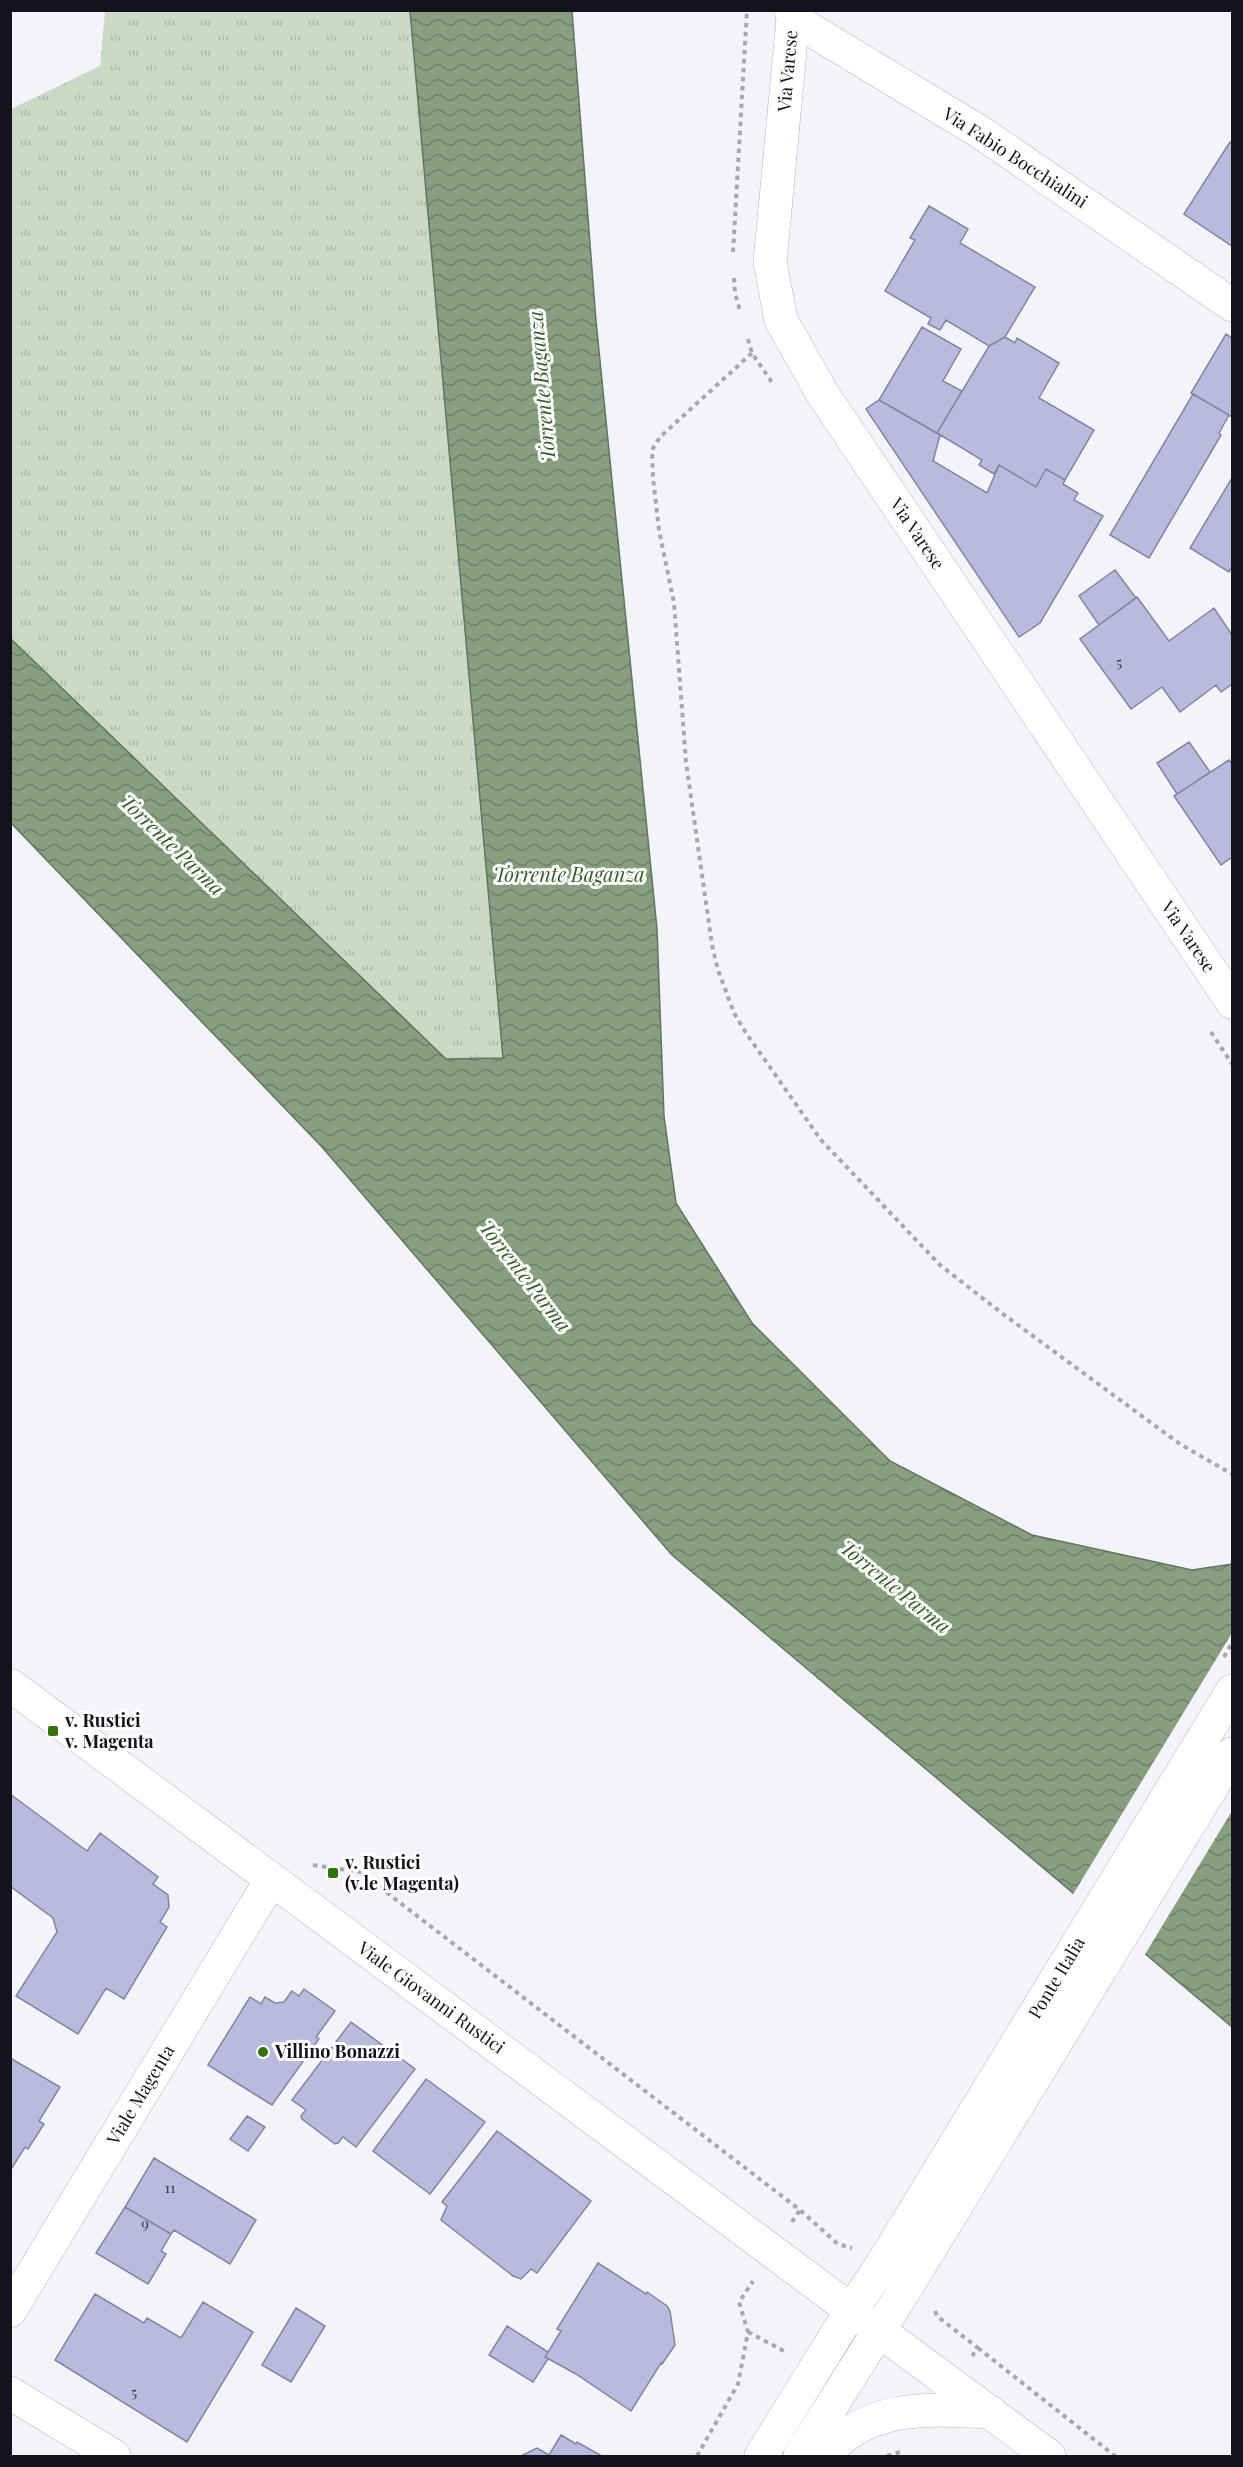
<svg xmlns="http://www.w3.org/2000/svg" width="1243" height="2467" font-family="'Playfair Display',serif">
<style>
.grass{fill:url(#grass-tufts)}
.water{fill:url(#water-waves);stroke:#647462;stroke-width:1.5}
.pier{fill:#f3f3fa}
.building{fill:#babade;stroke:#8384a2;stroke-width:1.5}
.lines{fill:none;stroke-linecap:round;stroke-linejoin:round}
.street-casing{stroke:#b4b4d4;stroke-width:34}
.secondary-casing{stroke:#b4b4d4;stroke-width:34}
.path{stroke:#a7a7af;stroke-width:4;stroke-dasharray:4.5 4.5;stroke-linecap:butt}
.street{stroke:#fff;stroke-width:33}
.secondary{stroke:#fff;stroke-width:33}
.poi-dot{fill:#33730d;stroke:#fff;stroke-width:2}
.labels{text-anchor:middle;stroke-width:6;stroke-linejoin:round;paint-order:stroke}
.number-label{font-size:15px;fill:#3d3d4e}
.street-label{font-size:18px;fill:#13131e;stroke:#fff}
.poi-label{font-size:18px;font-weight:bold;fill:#13131e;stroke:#fff;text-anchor:start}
.water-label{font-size:20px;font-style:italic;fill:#38582b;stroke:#fff}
</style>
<defs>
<pattern id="grass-tufts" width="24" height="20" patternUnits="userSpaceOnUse" patternTransform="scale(1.5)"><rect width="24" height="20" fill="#cbdac6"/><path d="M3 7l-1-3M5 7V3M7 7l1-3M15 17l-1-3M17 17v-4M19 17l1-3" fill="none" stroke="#adbaaa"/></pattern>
<pattern id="water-waves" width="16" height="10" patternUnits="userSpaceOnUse" patternTransform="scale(1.5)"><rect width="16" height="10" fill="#879e7f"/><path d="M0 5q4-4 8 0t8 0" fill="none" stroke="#6d8067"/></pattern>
</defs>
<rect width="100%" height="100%" fill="#f3f3fa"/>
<path class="grass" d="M105 11H410L504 1058 446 1059 11 638V109L100 66Z"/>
<path class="water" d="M410 11H572L596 321 657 929 664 1116 676 1203 752 1323 890 1461 1032 1535 1192 1570 1232 1564V2027L672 1555 322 1147 11 823 10 638 446 1059 503 1058Z"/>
<path class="pier" d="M1232 1633V1811L1144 1956 1072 1896Z"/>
<path class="building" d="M1230 142 1232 144V246L1184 214Z
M929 206 968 229 960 243 1035 287 1005 337 989 346 946 320 940 330 928 324 931 318 885 291 915 240 910 238Z
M922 327 961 349 943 381 962 391 937 433 879 400Z
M1226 334 1232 338V417L1191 393Z
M1005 337 1015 343 1017 338 1059 363 1039 398 1094 430 1065 480 1046 469 1036 487 999 465 994 474 979 465 982 460 937 433 989 346Z
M1193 394 1229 415 1219 433 1221 435 1149 558 1110 535Z
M879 400 940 435 933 461 987 493 999 465 1036 487 1046 469 1065 480 1063 484 1078 493 1074 500 1103 516 1040 623 1019 637 866 409Z
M1232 478V567L1229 572 1190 548Z
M1115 570 1136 598 1099 625 1079 596Z
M1137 597 1169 641 1214 608 1232 635V684L1221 692 1216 685 1180 712 1162 687 1131 709 1080 639Z
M1189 742 1210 772 1177 794 1157 763Z
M1229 760 1232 764V857L1221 865 1174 796Z
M10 1794 87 1851 100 1833 158 1877 153 1884 168 1895 169 1907 160 1922 167 1927 124 1999 106 1988 78 2034 16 1996 57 1932 53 1918 10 1886Z
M304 1989 335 2011 316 2037 319 2039 272 2105 208 2065 250 1997 261 2004 265 1997 275 2003 284 2002 292 1991 299 1996Z
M351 2022 415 2069 356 2147 343 2137 338 2143 335 2144 302 2119 301 2116 306 2110 292 2100Z
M10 2058 60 2087 39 2121 44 2124 28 2149 25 2147 10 2171Z
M426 2079 485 2122 430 2194 373 2151Z
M247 2116 265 2127 248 2151 230 2139Z
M497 2131 591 2201 537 2273 531 2269 521 2279 513 2276 441 2220 447 2206 442 2202Z
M154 2158 256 2220 230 2264 174 2230 171 2234 125 2207Z
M125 2207 171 2234 161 2251 166 2254 148 2284 96 2253Z
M598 2263 646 2294 647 2292 667 2306 670 2311 675 2345 662 2364 661 2363 631 2411 576 2374 545 2357 561 2331 557 2329Z
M95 2294 144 2323 147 2318 181 2338 203 2302 253 2332 187 2442 55 2360Z
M296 2308 325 2326 291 2382 262 2365Z
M507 2326 548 2352 545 2357 548 2359 533 2382 489 2355Z
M561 2435 576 2444 577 2442 602 2456H521L537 2448 549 2455Z"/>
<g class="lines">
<g class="street-casing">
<path id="street" d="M791 10 793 19 770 262 781 320 822 393 1232 1002
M793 19 980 132 1232 305
M10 2311 271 1880
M878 2330 1049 2456
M10 2393 114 2456
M823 2456C869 2403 927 2409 990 2412"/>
</g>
<g class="secondary-casing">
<path id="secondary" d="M10 1685 878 2330
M761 2456 851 2311 881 2266 1232 1691
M800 2456 909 2283 1232 1754"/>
</g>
<path class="path" d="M733 252 747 10
M734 278 735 293 740 311
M748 339 752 353 773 384
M752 353 660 437 652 450 653 478 659 530 674 603 686 762 712 945 718 970 734 1013 746 1033 821 1140 940 1265 1003 1314 1180 1444 1232 1474
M1211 1032 1232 1064
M1224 1657 1232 1643
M313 1865 360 1872 800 2210 838 2244 852 2248
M792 2222 800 2210
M935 2311 937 2316 978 2348 972 2356
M748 2332 784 2351
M978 2348 1115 2456
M697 2456 738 2384 748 2332 739 2302 753 2281
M887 2456 900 2452"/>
<use href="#street" class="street"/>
<use href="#secondary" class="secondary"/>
</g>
<g class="poi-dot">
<rect x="47" y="1725" width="12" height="12" rx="3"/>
<rect x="327" y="1867" width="12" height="12" rx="3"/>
<circle cx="263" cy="2052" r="6"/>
</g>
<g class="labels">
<g class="number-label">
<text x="1119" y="668">5</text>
<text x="170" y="2193">11</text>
<text x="145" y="2229">9</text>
<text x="134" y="2398">5</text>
</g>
<g class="street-label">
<text transform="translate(788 71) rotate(-85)" y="6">Via Varese</text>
<text transform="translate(1015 158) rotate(33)" y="6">Via Fabio Bocchialini</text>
<text transform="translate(917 534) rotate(56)" y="6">Via Varese</text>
<text transform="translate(1188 937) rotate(56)" y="6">Via Varese</text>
<text transform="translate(1057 1978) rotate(-59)" y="6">Ponte Italia</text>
<text transform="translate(431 1998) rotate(36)" y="6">Viale Giovanni Rustici</text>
<text transform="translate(141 2095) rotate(-59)" y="6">Viale Magenta</text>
</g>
<g class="poi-label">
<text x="65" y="1727">v. Rustici<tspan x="65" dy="21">v. Magenta</tspan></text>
<text x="345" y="1869">v. Rustici<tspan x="345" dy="21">(v.le Magenta)</tspan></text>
<text x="275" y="2058">Villino Bonazzi</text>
</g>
<g class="water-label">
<text transform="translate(542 386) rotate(-95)" y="7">Torrente Baganza</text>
<text transform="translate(172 845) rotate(44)" y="7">Torrente Parma</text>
<text x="569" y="882">Torrente Baganza</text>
<text transform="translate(525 1276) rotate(52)" y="7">Torrente Parma</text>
<text transform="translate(895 1587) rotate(39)" y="7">Torrente Parma</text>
</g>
</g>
<rect width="1243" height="2467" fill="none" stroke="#13131e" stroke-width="24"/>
</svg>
